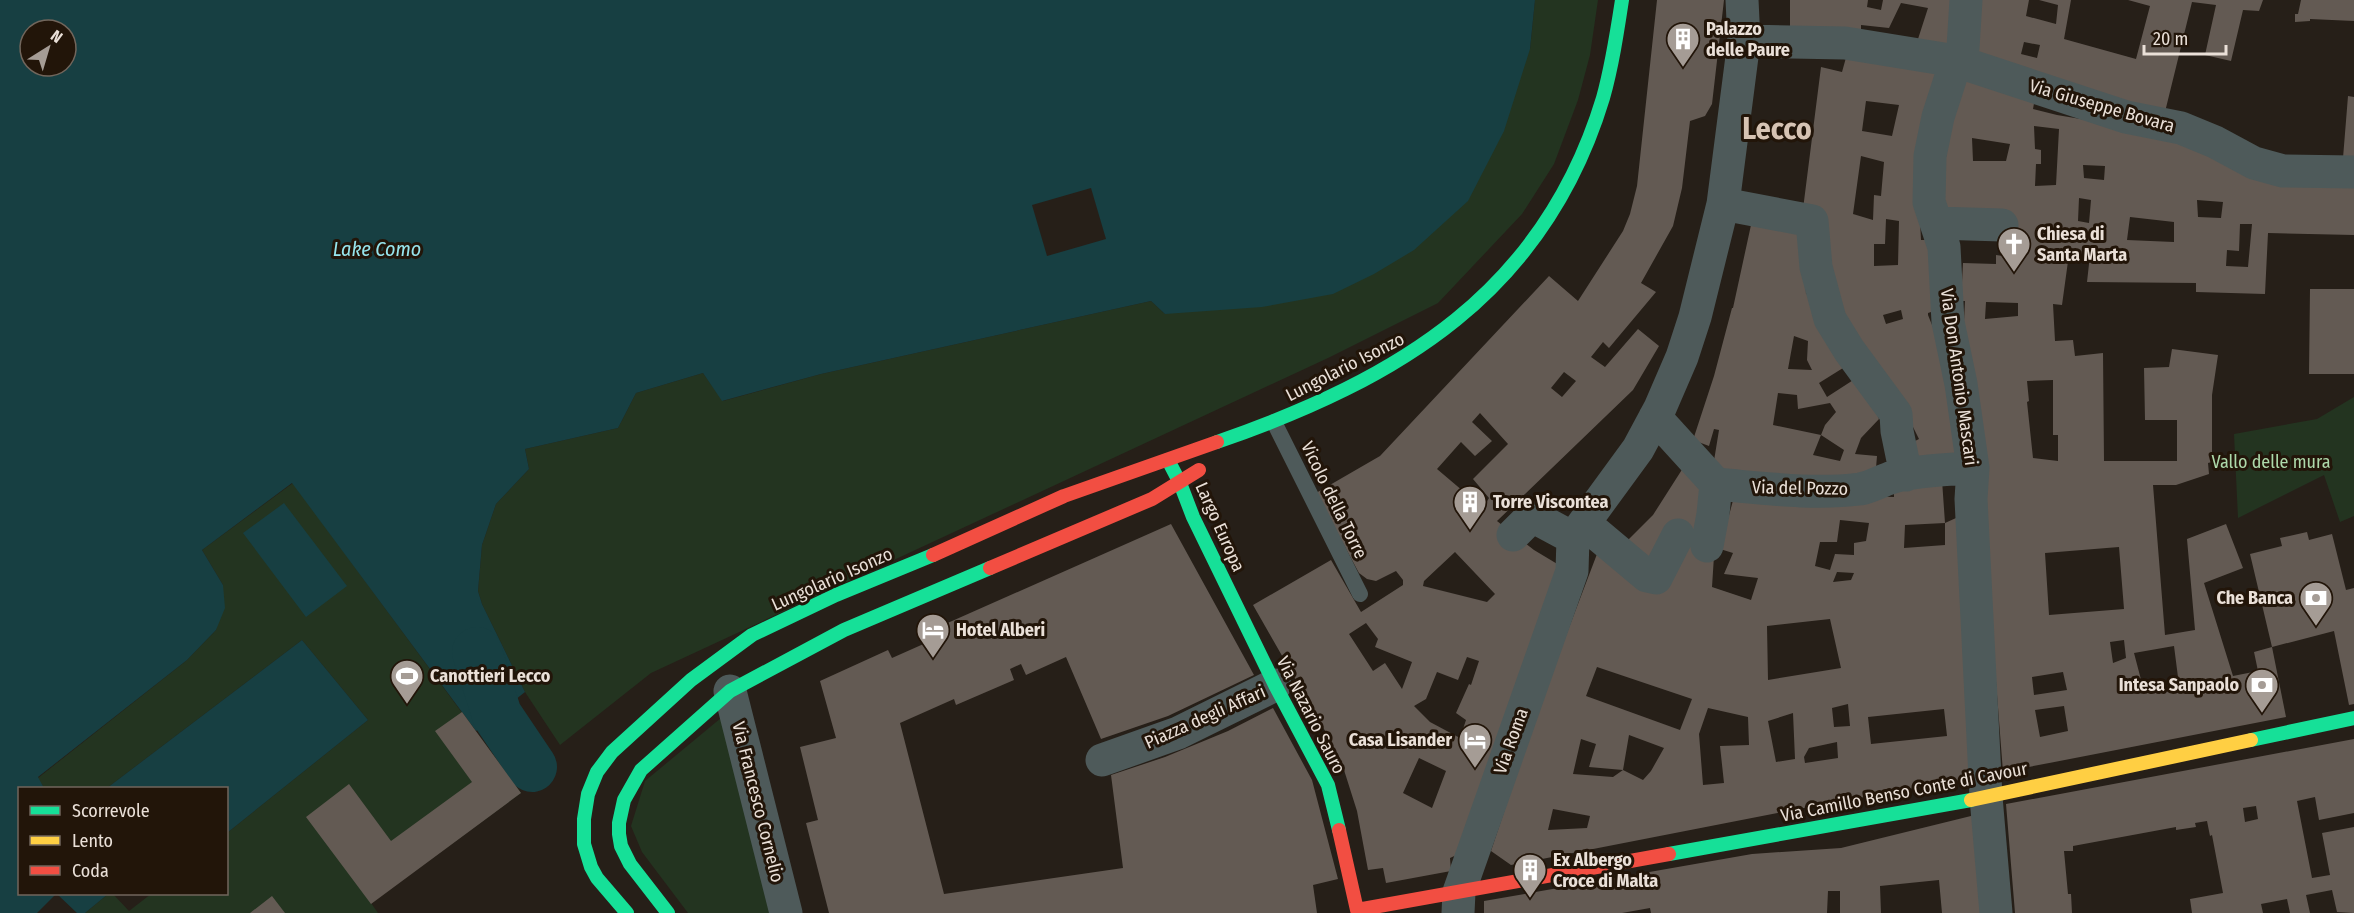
<svg xmlns="http://www.w3.org/2000/svg" width="2354" height="913" font-family="'Fira Sans Condensed',sans-serif">
<style>
.green{fill:#233420}
.water{fill:#173f42;fill-rule:evenodd}
.pier{fill:#261f18}
.lines{fill:none;stroke-linecap:round;stroke-linejoin:round}
.river{stroke:#173f42;stroke-width:50}
.building{fill:#635a53;fill-rule:evenodd}
.lane{stroke:#4e5a5a;stroke-width:16}
.street{stroke:#4e5a5a;stroke-width:33}
.fast{stroke:#16e098;stroke-width:14}
.slow{stroke:#ffcf43;stroke-width:14}
.jam{stroke:#f24e42;stroke-width:14}
.labels{text-anchor:middle;stroke-width:6;stroke-linejoin:round;paint-order:stroke}
.poi-label{font-size:18px;font-weight:bold;fill:#eae0d8;stroke:#221509;text-anchor:start}
.street-label{font-size:18px;fill:#eae0d8;stroke:#221509}
.park-label{font-size:18px;fill:#add9aa;stroke:#221509}
.water-label{font-size:20px;font-style:italic;fill:#96e5ed;stroke:#221509}
.town-label{font-size:30px;font-weight:bold;fill:#d6c3b3;stroke:#221509}
</style>
<rect width="100%" height="100%" fill="#261f18"/>
<path class="green" d="M1535 0H1598L1590 55 1578 100 1554 164 1522 214 1438 303 1328 358 651 673 560 745 525 692 482 604 478 591 482 545 496 504 529 469 525 449 618 428 636 393 703 373 723 401 821 374 1151 301 1165 314 1530 49Z
M2354 397V516L2340 522 2324 475 2238 518 2234 434 2317 419Z
M293 483 521 793 371 903 378 913H85L108 894H113L129 911 151 894H226L227 833 368 720 302 640 107 788H44L38 778 187 660 216 630 223 585 202 550Z
M721 718 772 913H688L642 852 631 826 645 781Z"/>
<path class="water" d="M0 0H1535L1530 49 1504 131 1468 201 1414 250 1374 274 1333 294 1262 307 1165 314 1151 301 821 374 722 401 703 373 636 393 618 428 525 449 529 469 496 504 482 545 478 591 482 604 525 692 476 731 292 483 202 550 223 585 225 608 216 630 187 660 38 777 44 788H20V894H56L37 913H0ZM30 30H66V66H30Z
M284 503 347 586 306 617 243 533Z
M302 640 368 720 227 833 226 788H107Z
M57 894H108L85 913H77Z"/>
<path class="pier" d="M1091 188 1106 239 1047 256 1032 205Z"/>
<g class="lines">
<path class="river" d="M477 652 497 715 532 767"/>
</g>
<path class="building" d="M1657 0H1724L1712 104 1705 116 1690 121 1682 188 1673 226 1641 283 1656 292 1609 348 1603 342 1591 357 1605 367 1638 329 1659 346 1633 390 1497 521 1534 550 1559 565 1463 852 1450 858 1451 871 1386 883 1383 868 1368 870 1357 811 1344 770 1328 736 1253 605 1331 560 1361 612 1403 585V580L1396 571 1376 581 1367 579 1359 573 1316 493 1380 456 1549 276 1578 301 1623 231 1630 214 1637 186ZM1564 372 1576 381 1562 397 1551 388ZM1480 413 1508 444 1473 479 1489 498 1483 508 1437 469 1461 442 1475 456 1492 441 1472 422ZM1455 552 1495 594 1487 602 1423 586 1424 581ZM1366 623 1378 639 1375 647 1412 662 1402 689 1385 663 1373 671 1349 634ZM1467 657 1479 661 1471 685 1469 684 1456 713 1466 720 1460 738 1430 722 1414 706 1426 699 1437 672 1458 680ZM1419 758 1446 771 1432 808 1403 793Z
M1790 0H1868L1867 7 1881 10 1883 0H1959L1954 52 1918 39 1928 8 1901 3 1889 28 1861 25V31L1790 28Z
M1972 0H2029L2026 16 2056 24 2058 5 2039 0H2071L2064 39 2136 59 2150 6 2128 0H2263L2259 11 2243 10 2231 61 2205 55 2216 5 2192 2 2164 116 1970 56ZM2024 42 2040 45 2037 58 2021 54Z
M2301 0H2354V21L2310 19V21L2295 22V14H2298Z
M1847 54 1945 73 1920 221 1921 240H1932L1937 310 1928 313V315L1942 350 1962 457 1918 471 1909 444 1919 439 1910 421 1861 356 1803 209 1821 67 1842 72ZM1866 101 1899 105 1892 136 1862 131ZM1861 156 1884 162 1881 196 1874 195 1873 220 1853 214ZM1886 219 1899 221 1898 265 1874 266V244H1885ZM1901 310 1903 319 1886 324 1883 315Z
M1959 72 2035 98 2033 109 2057 115 2116 125 2354 184V235L2268 233 2265 294 2196 292V283L2087 282 2090 255 2069 254 2062 305 2053 304 2055 341 2073 340 2075 356 2103 353 2104 461H2177V420H2145L2144 368 2169 367 2172 349 2218 355 2212 395V462L2208 463 2209 474 2176 485H2153L2165 635 2195 630 2187 539 2226 524 2243 568 2204 583 2233 676 2258 671 2254 652 2272 647 2286 717 2003 772 1979 462 1964 321 1965 301H1961L1963 263 1996 264V255L2017 258 2018 249 2025 250 2026 232 1941 210V190ZM2034 126 2059 129 2056 185 2035 186 2036 164H2041V150L2035 149ZM1972 138 2010 144 2006 161H1973ZM2083 165 2105 166 2104 180 2084 178ZM2079 198 2091 200 2089 223 2078 221ZM2197 200 2223 202 2221 218 2198 217ZM2130 217 2174 222V242L2127 240ZM2240 224H2252L2248 267 2226 266 2227 250 2239 251ZM1986 302 2018 303V316L1985 319ZM2053 380V435H2058V461L2033 458 2027 402 2029 401 2027 381ZM2119 547 2124 609 2049 615 2045 553ZM2124 640 2126 658 2113 663 2110 642ZM2174 646 2179 685 2144 691 2134 653ZM2063 672 2067 690 2034 695 2032 677ZM2064 706 2068 731 2040 737 2035 710Z
M2348 96 2354 97V159L2343 158Z
M1751 225 1804 233 1806 294 1813 295 1851 363 1819 383 1827 397 1861 375 1879 419 1861 438 1855 454 1877 456 1875 480 1712 473 1719 430 1714 429 1709 446 1693 440 1714 376 1732 308H1733ZM1794 336 1808 341 1807 360 1812 370 1788 369ZM1778 393 1797 395 1798 409 1830 403 1836 412 1825 425 1821 435 1773 425ZM1821 435 1844 450 1840 461 1813 455Z
M2310 289H2354V374H2309Z
M1683 468 1700 478V534L1649 571 1620 548 1653 515Z
M1942 480 1945 523 1905 525 1904 548 1945 545V523L1956 518 1976 777 1814 806 1511 865 1491 851 1540 704 1597 554 1646 586 1688 545 1714 556 1712 587 1751 600 1758 578 1724 574 1733 553 1720 549 1735 493 1894 497V484ZM1840 520 1869 523 1866 541 1854 543V555L1835 554 1830 570 1815 566 1820 542H1837ZM1837 572 1854 573 1851 580 1833 582ZM1830 619 1841 668 1768 680 1767 626ZM1597 667 1692 699 1680 730 1586 696ZM1848 704 1850 726 1834 727 1832 708ZM1708 708 1748 717 1749 745 1720 746 1724 783 1703 785 1699 734ZM1944 709 1947 736 1871 744 1868 717ZM1793 713 1795 759 1776 762 1768 721ZM1629 735 1664 748 1651 771 1643 780 1623 770ZM1581 739 1596 744 1589 767 1623 770 1613 777 1573 774ZM1837 742 1838 758 1805 763 1804 757 1809 748ZM1553 809 1590 816 1587 828 1548 830Z
M1171 524 1254 675 1168 716 1101 739 1066 657 1026 675 1021 664 1010 669 1014 680 956 705 954 699 900 723 944 894 1123 868 1111 775 1165 757 1228 731 1273 708 1312 780 1338 879 1313 885 1317 913H829L806 823 818 820 800 747 836 738 820 681 888 650 892 658 928 642 925 633Z
M2307 532 2309 540 2332 534 2346 590 2354 588V704L2349 705 2334 631 2272 647 2250 554 2282 546 2280 538Z
M462 712 521 793 371 904 306 817 349 784 391 841 472 782 435 731Z
M2354 739V813L2319 820 2315 797 2297 801 2312 878 2330 875 2322 833 2354 827V913L2337 912 2332 890 2306 895 2310 913H2290L2287 899 2261 904 2263 913H2192L2190 899 2223 893 2212 835 2210 836 2207 821 2195 823 2196 827 2176 830V827L2073 846V851H2064L2068 894H2071L2072 913H2015L2006 804ZM2256 806 2258 819 2245 822 2243 808Z
M1975 815 1983 913H1942L1939 880 1880 886 1881 913H1840V891H1828L1827 913H1651L1650 908 1622 913H1484V901L1752 854 1841 848Z
M272 896 285 913H250Z"/>
<g class="lines">
<path class="lane" d="M1274 422 1360 594"/>
<path class="street" d="M1966 0 1963 48 1956 61 1938 117 1930 156 1929 202 1944 247 1948 322 1961 384 1973 468 1971 499 1986 797 1996 913
M1744 41 1845 43 1956 61 2126 117 2181 128 2215 142 2254 163 2283 171 2354 172
M1723 204 1812 221 1816 267 1830 319 1849 350 1896 414 1897 431 1906 475
M1936 223 2002 225
M1655 417 1716 484C1763 488 1813 495 1860 489 1871 487 1879 482 1890 478 1911 471 1949 469 1973 468
M1585 524 1647 576 1656 578 1678 535
M1513 535 1532 516 1573 538
M1707 546 1713 514 1716 484
M730 691 786 913
M1102 760 1178 733 1275 685
M1458 913 1459 892 1572 571 1573 538 1638 449 1660 408 1682 357 1695 317 1723 204 1744 41 1742 0"/>
<path class="fast" d="M1217 442C1399 379 1544 293 1603 98 1612 66 1617 33 1622 0
M1168 460 1180 483 1193 517 1275 685 1328 785 1339 830
M2251 740 2354 718
M1669 854 1971 800
M627 913 597 878 591 867 584 844V819L588 794 597 772 612 752 691 680 752 635 836 595 933 555
M668 913 630 864 621 846 619 834V823L624 800 641 770 730 691 844 630 990 568"/>
<path class="slow" d="M1971 800 2251 740"/>
<path class="jam" d="M933 555 1064 496 1217 442
M990 568 1152 499 1199 470
M1339 830 1357 910 1669 854"/>
</g>
<defs>
<g id="building-pin" transform="scale(1.725)"><path d="M0 17L-7.5 6A9.5 9.5 0 1 1 7.5 6Z" fill="#a59c95" stroke="#221509"/><path d="M-4-6H4V6H1V3H-1V6H-4ZM-2.5-4.3h1.7v1.8h-1.7ZM.8-4.3h1.7v1.8H.8ZM-2.5-1h1.7V.8h-1.7ZM.8-1h1.7V.8H.8Z" fill="#fff"/></g>
<g id="church-pin" transform="scale(1.725)"><path d="M0 17L-7.5 6A9.5 9.5 0 1 1 7.5 6Z" fill="#a59c95" stroke="#221509"/><path d="M-1.2-6h2.4v3.5h3.3v2.4h-3.3V6h-2.4V-.1h-3.3v-2.4h3.3Z" fill="#fff"/></g>
<g id="bank-pin" transform="scale(1.725)"><path d="M0 17L-7.5 6A9.5 9.5 0 1 1 7.5 6Z" fill="#a59c95" stroke="#221509"/><path d="M-6-4H6V4H-6ZM0-2.3a2.3 2.3 0 1 0 0 4.6a2.3 2.3 0 1 0 0-4.6Z" fill="#fff"/></g>
<g id="hotel-pin" transform="scale(1.725)"><path d="M0 17L-7.5 6A9.5 9.5 0 1 1 7.5 6Z" fill="#a59c95" stroke="#221509"/><path d="M-6-4.5h1.5V1H6V5H4.5V3h-9V5H-6ZM-4 0a1.8 1.8 0 1 1 3.6 0ZM.5 0V-2.5h3Q6-2.5 6 0Z" fill="#fff"/></g>
<g id="stadium-pin" transform="scale(1.725)"><path d="M0 17L-7.5 6A9.5 9.5 0 1 1 7.5 6Z" fill="#a59c95" stroke="#221509"/><path d="M0-5a6.5 5 0 1 0 0 10a6.5 5 0 1 0 0-10ZM-3.5-1.8h7v3.6h-7Z" fill="#fff"/></g>
</defs>
<g fill-rule="evenodd">
<use href="#building-pin" x="1683" y="39"/>
<use href="#church-pin" x="2014" y="244"/>
<use href="#building-pin" x="1470" y="502"/>
<use href="#bank-pin" x="2316" y="598"/>
<use href="#hotel-pin" x="933" y="630"/>
<use href="#stadium-pin" x="407" y="676"/>
<use href="#bank-pin" x="2262" y="685"/>
<use href="#hotel-pin" x="1475" y="740"/>
<use href="#building-pin" x="1530" y="870"/>
</g>
<g class="labels">
<g class="poi-label">
<text x="1706" y="35">Palazzo<tspan x="1706" dy="21">delle Paure</tspan></text>
<text x="2037" y="240">Chiesa di<tspan x="2037" dy="21">Santa Marta</tspan></text>
<text x="1493" y="508">Torre Viscontea</text>
<text x="2293" y="604" text-anchor="end">Che Banca</text>
<text x="956" y="636">Hotel Alberi</text>
<text x="430" y="682">Canottieri Lecco</text>
<text x="2239" y="691" text-anchor="end">Intesa Sanpaolo</text>
<text x="1452" y="746" text-anchor="end">Casa Lisander</text>
<text x="1553" y="866">Ex Albergo<tspan x="1553" dy="21">Croce di Malta</tspan></text>
</g>
<g class="street-label">
<text transform="translate(2102 106) rotate(16)" y="6">Via Giuseppe Bovara</text>
<text transform="translate(1345 367) rotate(-27)" y="6">Lungolario Isonzo</text>
<text transform="translate(1959 377) rotate(82)" y="6">Via Don Antonio Mascari</text>
<text transform="translate(1800 488) rotate(1)" y="6">Via del Pozzo</text>
<text transform="translate(1334 500) rotate(64)" y="6">Vicolo della Torre</text>
<text transform="translate(1220 527) rotate(66)" y="6">Largo Europa</text>
<text transform="translate(832 579) rotate(-24)" y="6">Lungolario Isonzo</text>
<text transform="translate(1311 715) rotate(63)" y="6">Via Nazario Sauro</text>
<text transform="translate(1205 717) rotate(-24)" y="6">Piazza degli Affari</text>
<text transform="translate(1511 741) rotate(-70)" y="6">Via Roma</text>
<text transform="translate(1904 792) rotate(-11)" y="6">Via Camillo Benso Conte di Cavour</text>
<text transform="translate(758 802) rotate(76)" y="6">Via Francesco Cornelio</text>
</g>
<g class="park-label">
<text x="2271" y="468">Vallo delle mura</text>
</g>
<g class="water-label">
<text x="377" y="256">Lake Como</text>
</g>
<g class="town-label">
<text x="1777" y="139">Lecco</text>
</g>
</g>
<rect x="18" y="787" width="210" height="108" fill="#221509" stroke="#72665c" stroke-width="1.5"/>
<rect x="30" y="806" width="30" height="9" fill="#16e098" stroke="#72665c" stroke-width="1.5"/>
<text x="72" y="817" font-size="18" fill="#eae0d8">Scorrevole</text>
<rect x="30" y="836" width="30" height="9" fill="#ffcf43" stroke="#72665c" stroke-width="1.5"/>
<text x="72" y="847" font-size="18" fill="#eae0d8">Lento</text>
<rect x="30" y="866" width="30" height="9" fill="#f24e42" stroke="#72665c" stroke-width="1.5"/>
<text x="72" y="877" font-size="18" fill="#eae0d8">Coda</text>
<g transform="translate(48 48) rotate(37)"><circle r="28" fill="#221509" stroke="#72665c" stroke-width="1.5"/>
<path d="M0-4.5L10 22L0 15L-10 22Z" fill="#a59c95"/>
<text y="-9" font-size="16" font-weight="bold" text-anchor="middle" fill="#eae0d8">N</text>
</g>
<path d="M2144 45v9h82v-9" fill="none" stroke="#eae0d8" stroke-width="3"/>
<text x="2153" y="45" font-size="18" fill="#eae0d8" stroke="#221509" stroke-width="4.5" paint-order="stroke">20 m</text>
</svg>
